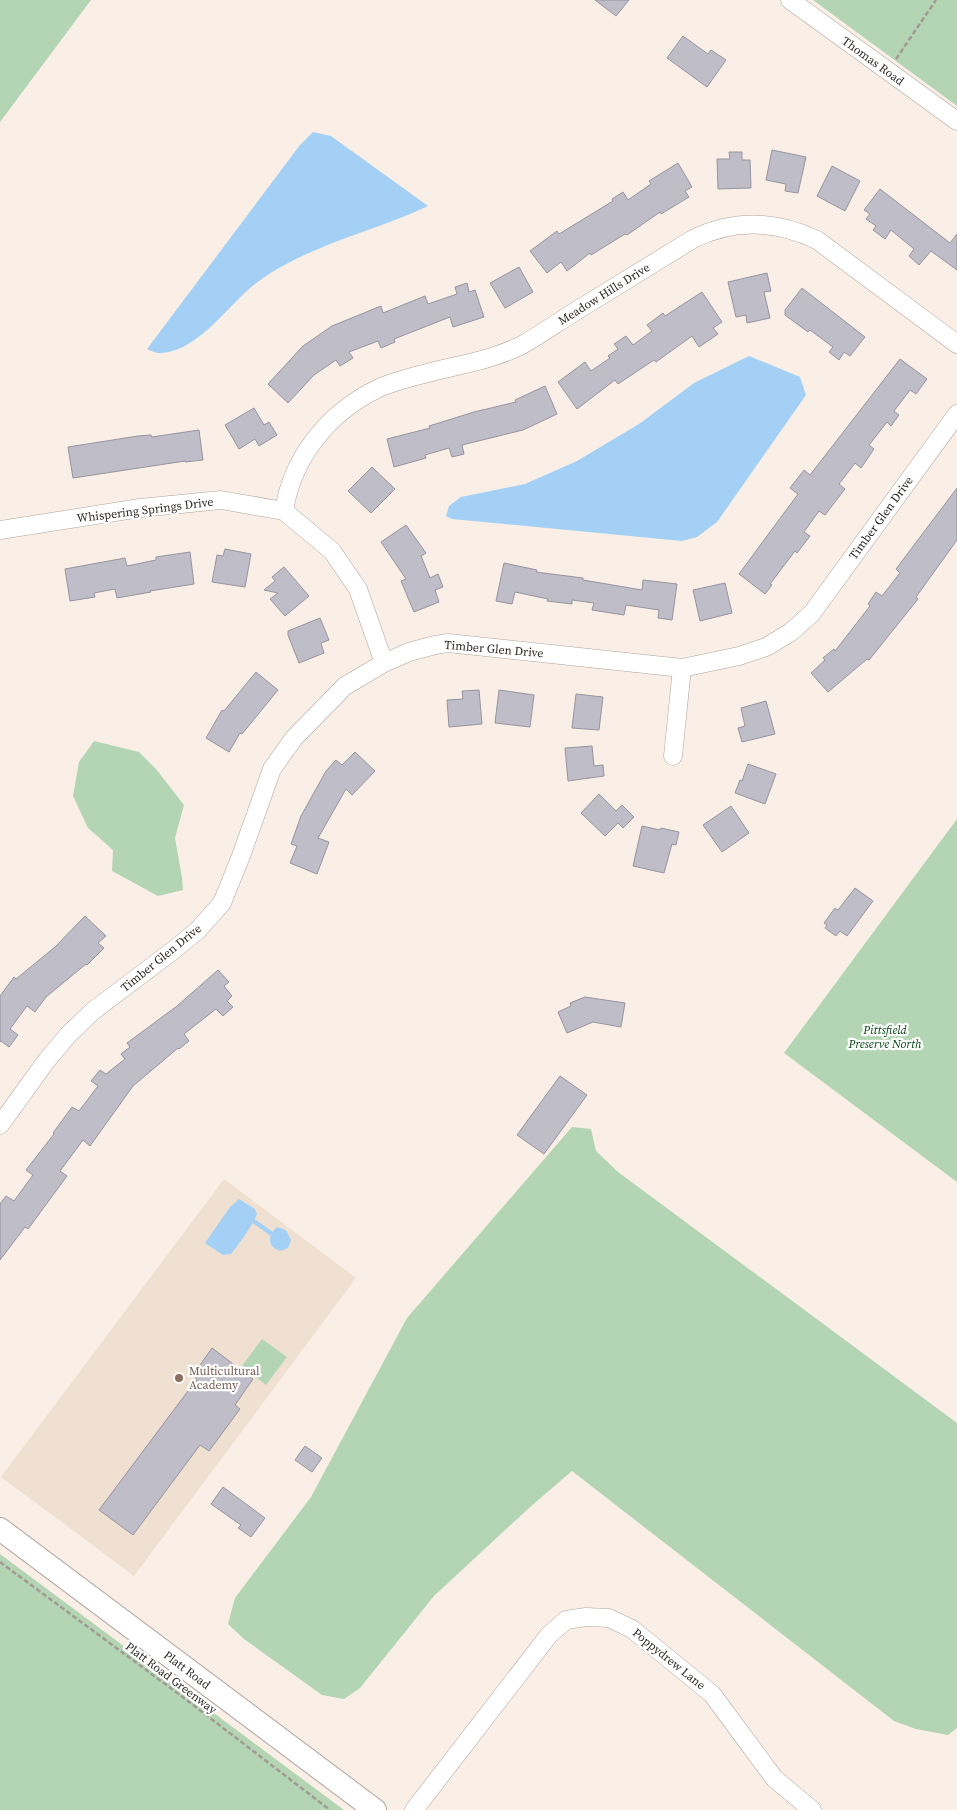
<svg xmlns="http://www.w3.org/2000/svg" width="957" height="1810" font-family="'Source Serif 4',serif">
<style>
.built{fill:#f0e0d2}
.green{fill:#b3d5b4}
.water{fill:#a4d0f6}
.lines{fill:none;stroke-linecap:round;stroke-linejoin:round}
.stream{stroke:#a4d0f6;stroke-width:4.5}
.building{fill:#bfbdc8;stroke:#96949f}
.minor-casing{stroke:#ada49b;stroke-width:19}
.major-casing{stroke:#ada49b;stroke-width:24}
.path{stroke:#a29a94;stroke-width:2.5;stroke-dasharray:5 2.5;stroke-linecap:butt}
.minor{stroke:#fff;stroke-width:18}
.major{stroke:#fff;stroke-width:22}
.education-dot{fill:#8d6e63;stroke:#fff;stroke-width:2}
.labels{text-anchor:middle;stroke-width:4.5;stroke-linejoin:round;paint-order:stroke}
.street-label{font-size:12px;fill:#2d2926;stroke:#fff}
.park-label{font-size:12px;font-style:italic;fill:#064614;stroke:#fff}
.education-label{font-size:12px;fill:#785e54;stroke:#fff;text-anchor:start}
</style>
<rect width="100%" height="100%" fill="#f9efe6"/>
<path class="built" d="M224 1179 356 1278 134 1576 1 1477Z"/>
<path class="green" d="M0 0H91L0 122Z
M813 0H957V106Z
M94 741 139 752 156 769 184 805 175 838 182 878 183 890 158 896 112 871 113 850 88 828 73 796 79 762Z
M957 819V1182L784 1053Z
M572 1127 591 1129 596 1151 618 1172 957 1423V1728L948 1735 916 1729 894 1721 572 1471 529 1508 434 1596 360 1688 344 1699 322 1695 244 1639 228 1624 235 1598 311 1497 407 1318Z
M262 1339 287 1357 266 1385 242 1366Z
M0 1554 344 1810H0Z"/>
<path class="water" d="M313 132 331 136 428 206C371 233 306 245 255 284 227 306 199 350 162 353 157 354 152 351 147 349L300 145Z
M749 356 800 377 806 395 717 522 697 537 682 541 452 519 446 516 449 506 461 497 525 484 577 461 639 424 694 383Z
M239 1199 255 1209 257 1214C253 1225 239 1244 231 1254L223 1255 205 1243 230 1207Z
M277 1227 286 1230 291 1240 288 1248 281 1251C267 1247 267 1236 277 1227Z"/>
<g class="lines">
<path class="stream" d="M255 1222 272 1234"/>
</g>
<path class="building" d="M595 0H629L616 16Z
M683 36 708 54 711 50 726 60 707 87 667 58Z
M772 150 806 157 798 193 785 191 786 184 766 180Z
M729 152H742V160H750L751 188 718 189 717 159H730Z
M678 163 692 187 685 191 689 197 661 214 660 212 627 235 625 234 591 255 590 253 567 271 561 262 547 273 530 251 557 231 559 234 613 201 612 199 623 192 628 200 651 184 649 181Z
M832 166 860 181 845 211 817 196Z
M880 189 950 243 957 234V270L931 251 919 265 909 256 914 249 891 230 885 239 873 230 876 226 866 219 870 214 864 210Z
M519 267 533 292 505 308 490 283Z
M767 273 771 291 764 292 770 318 747 323 746 315 736 317 728 282Z
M467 283 469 292 475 290 484 317 453 327 450 317 394 339 395 342 381 348 378 341 349 352 353 358 340 366 336 360 314 375 288 403 268 384 303 346 332 326 381 306 383 313 425 296 428 304 457 294 455 287Z
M802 288 865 337 850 356 844 352 839 360 829 352 833 347 810 330 808 332 785 315V310Z
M702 292 722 322 713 328 718 334 699 347 692 336 656 362 654 360 618 384 615 380 577 409 558 382 585 362 591 371 610 358 608 356 618 349 614 344 626 336 633 345 652 331 647 325 663 313 665 316Z
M900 359 927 379 916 394 910 390 894 411 899 415 891 426 887 422 869 445 874 449 861 468 855 463 839 484 845 489 825 515 819 511 804 532 810 536 797 553 795 551 770 584 772 585 765 594 739 574 798 494 790 488 804 470 810 475Z
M545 386 557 414 523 430 462 445 464 454 452 457 449 448 425 455 426 458 394 467 387 439 430 428 429 426 474 412 516 402 515 400Z
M254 408 264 425 269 422 277 435 259 446 255 439 239 449 225 425Z
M199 430 203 460 185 462V461L73 478 68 447 138 436 151 435 152 437Z
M372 467 395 489 371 513 348 491Z
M957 488V540L916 597 918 599 869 660 867 659 828 692 811 673 825 660 823 658 834 649 835 651 870 606 868 604 876 592 882 596 900 573 896 569Z
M406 525 426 553 421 556 430 578 438 574 443 587 435 590 439 602 414 612 401 581 406 579 381 542Z
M225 549 251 554 245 587 212 582 217 555 223 556Z
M190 552 194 584 150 591 151 592 117 598 115 589 94 593 95 597 70 601 65 569 125 558 127 566 156 560V557Z
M504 563 537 570 536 572 583 578V580L642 590 643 580 677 584 672 620 658 618 659 610 626 605 624 615 592 610 594 603 572 600V604L547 601 548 599 515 592 512 604 496 601Z
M284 567 309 596 285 616 270 599 278 593 264 590 275 581 272 577Z
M725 583 732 613 700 621 693 590Z
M320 618 329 640 321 643 324 653 299 663 288 635V631Z
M256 672 278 690 242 734 240 733 229 752 206 738 222 710 224 711Z
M479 690 482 724 449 727 447 700 463 699 462 691Z
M499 690 534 695 530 727 495 723Z
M576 694 603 697 599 730 572 728Z
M766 701 775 734 742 742 738 728 745 726 741 708Z
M592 746 594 766 603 765 604 776 568 781 565 748Z
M355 752 375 771 352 795 346 789 318 838 329 842 317 874 290 863 297 846 291 844 301 816 326 771 336 760 342 765Z
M748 764 776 774 765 804 735 793 740 780 742 781Z
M599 794 616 811 622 805 634 817 623 828 618 823 605 836 581 813Z
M731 806 749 833 722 852 703 825Z
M642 826 660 830 661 828 679 832 676 845 672 844 664 873 633 866Z
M855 888 873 901 847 936 840 931 836 936 825 928 827 925 824 923 835 908 838 910Z
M85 916 106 936 98 943 104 948 87 965 86 964 46 997 35 1012 27 1006 10 1029 18 1035 9 1047 1 1041 0 1042V996L14 977 16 979 55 947Z
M218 970 229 982 224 986 232 996 227 1001 233 1007 223 1016 216 1009 184 1034 189 1041 179 1049 178 1048 133 1086 90 1146 83 1140 60 1171 67 1176 28 1229 25 1227 0 1260V1204L6 1196 14 1201 33 1175 26 1170 54 1134 53 1133 72 1107 79 1111 98 1086 91 1081 100 1070 106 1074 125 1059 121 1054 130 1047 127 1043 177 1006Z
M585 997 625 1003 621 1027 593 1022 567 1033 558 1012 571 1006 570 1003Z
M560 1076 587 1095 544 1154 517 1135Z
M212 1348 253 1379 235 1405 240 1409 209 1451 200 1445 133 1535 99 1510 197 1379 193 1375Z
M305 1446 322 1458 312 1472 295 1460Z
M223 1487 265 1518 251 1537 238 1528 241 1525 211 1504Z"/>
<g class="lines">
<g class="minor-casing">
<path id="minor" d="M790 0 957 121
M284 511C292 458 328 413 377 389 393 381 417 376 435 371 464 364 494 359 522 345 540 335 558 322 576 311 615 287 654 263 693 239 734 219 775 220 817 240L957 344
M0 530 140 508 221 500 284 511 332 551 358 589 384 663
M673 756 682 668
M0 1125 47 1060 68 1035 93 1011 175 949 198 930 222 903 241 856 272 769 294 738 345 686 384 663 409 652 435 645 448 643 682 668 739 656 766 647 791 632 812 613 957 414
M414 1810 549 1635 566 1620 586 1617 609 1618 632 1629 712 1694 774 1778 812 1810"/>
</g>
<g class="major-casing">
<path id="major" d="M0 1529 375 1810"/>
</g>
<path class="path" d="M896 59 936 0
M0 1562 184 1698 330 1810"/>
<use href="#minor" class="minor"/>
<use href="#major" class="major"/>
</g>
<circle class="education-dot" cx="179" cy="1378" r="5"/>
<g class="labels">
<g class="street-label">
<text transform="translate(873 61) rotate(36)" y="4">Thomas Road</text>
<text transform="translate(604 294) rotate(-32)" y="4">Meadow Hills Drive</text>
<text transform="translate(145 510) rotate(-7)" y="4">Whispering Springs Drive</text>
<text transform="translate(881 518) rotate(-54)" y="4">Timber Glen Drive</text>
<text transform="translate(494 649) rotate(5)" y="4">Timber Glen Drive</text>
<text transform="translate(161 958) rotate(-39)" y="4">Timber Glen Drive</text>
<text transform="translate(669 1659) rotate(39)" y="4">Poppydrew Lane</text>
<text transform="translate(187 1670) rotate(37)" y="4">Platt Road</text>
<text transform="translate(171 1678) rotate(37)" y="4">Platt Road Greenway</text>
</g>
<g class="park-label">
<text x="885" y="1034">Pittsfield<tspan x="885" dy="14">Preserve North</tspan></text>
</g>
<g class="education-label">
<text x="189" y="1375">Multicultural<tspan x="189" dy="14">Academy</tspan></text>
</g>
</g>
</svg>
